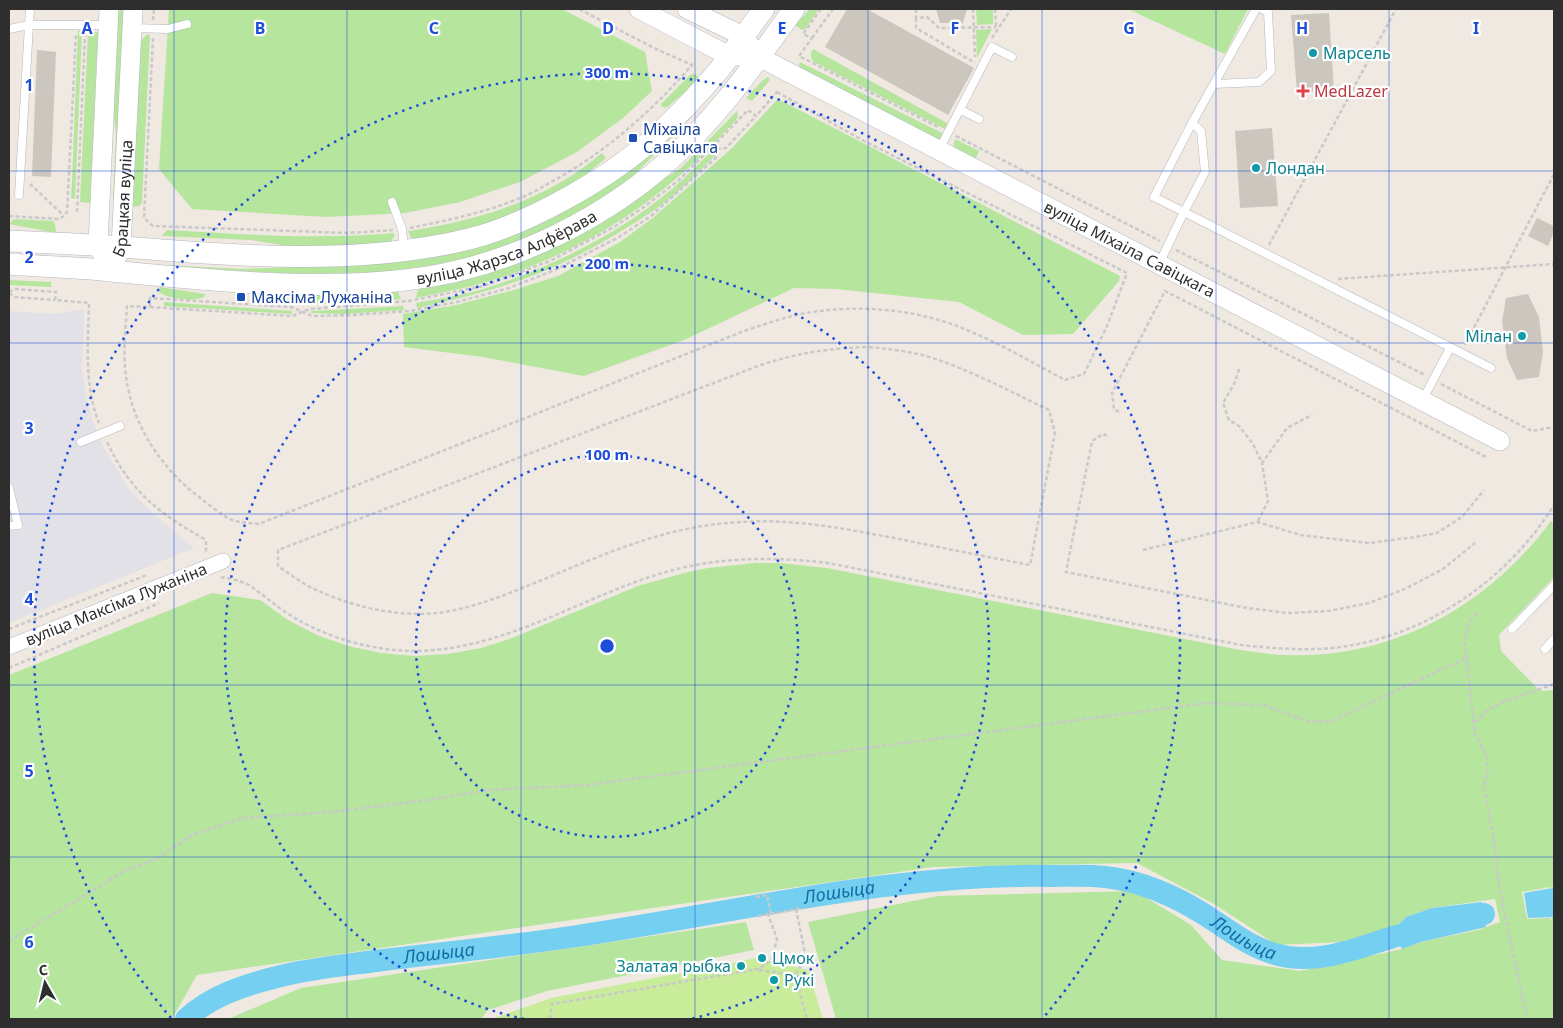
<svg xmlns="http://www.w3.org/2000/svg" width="1563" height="1028" font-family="'Noto Sans',sans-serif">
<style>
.industrial{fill:#e3e1e8}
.green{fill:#b6e59e}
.pitch{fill:#c9ec9a}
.water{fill:#75cff0}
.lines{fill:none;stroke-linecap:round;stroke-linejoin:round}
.river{stroke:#75cff0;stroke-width:22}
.building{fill:#cbc7bf}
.service-casing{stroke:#b4b7c1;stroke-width:9}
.minor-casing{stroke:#b4b7c1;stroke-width:16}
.tertiary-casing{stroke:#b4b7c1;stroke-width:20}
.secondary-casing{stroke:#b4b7c1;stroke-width:22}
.path{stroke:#c9c9c9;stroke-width:2.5;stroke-dasharray:4 2.5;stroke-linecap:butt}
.service{stroke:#fff;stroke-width:8}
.minor{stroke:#fff;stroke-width:15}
.tertiary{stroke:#fff;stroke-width:19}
.secondary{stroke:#fff;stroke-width:21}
.grid{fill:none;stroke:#1d4ed8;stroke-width:1;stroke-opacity:0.55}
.ring{fill:none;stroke:#1d4ed8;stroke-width:2.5;stroke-dasharray:2.5 5}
.culture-dot{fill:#0f9aa8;stroke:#fff;stroke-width:2}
.health-dot{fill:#e0444e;stroke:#fff;stroke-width:2}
.transit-dot{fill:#1a4fb4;stroke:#fff;stroke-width:2}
.labels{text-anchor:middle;stroke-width:4.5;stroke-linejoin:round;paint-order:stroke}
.culture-label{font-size:16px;fill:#0d838f;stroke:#fff;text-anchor:start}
.health-label{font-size:16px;fill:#be3a42;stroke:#fff;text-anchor:start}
.transit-label{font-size:16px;fill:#164399;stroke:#fff;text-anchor:start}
.street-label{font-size:16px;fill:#2e2e2e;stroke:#fff}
.water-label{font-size:18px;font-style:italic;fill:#0d6fa3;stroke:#fff}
.grid-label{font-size:16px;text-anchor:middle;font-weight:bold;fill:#1d4ed8;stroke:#fff;stroke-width:4.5;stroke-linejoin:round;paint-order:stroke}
.centre{fill:#1d4ed8;stroke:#fff;stroke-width:2.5}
.ring-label{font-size:15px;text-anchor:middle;font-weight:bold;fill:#1d4ed8;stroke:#fff;stroke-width:4.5;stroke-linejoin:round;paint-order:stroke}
</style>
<rect width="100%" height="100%" fill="#efe9e1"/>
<path class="industrial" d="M84 309 82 370 86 396 93 422 103 446 128 488 147 508 194 548 9 623V311L53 314Z"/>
<path class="green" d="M116 9H125L114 198H113L116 135 112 101Z
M169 9H562L645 52 652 91 623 118 577 152 520 182 460 202 405 213 326 217 192 209 159 169Z
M810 9H819L805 29 802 30 795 25Z
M976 9H993V24L977 25Z
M1128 9H1248L1225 54Z
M992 29 977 58 976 30Z
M82 30 75 199 71 198 72 182 78 31Z
M88 32H98L90 203 80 202Z
M147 34 150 35 142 203 139 206 132 207 141 41Z
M813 49 947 123 945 129 814 62C810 58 810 54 813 49Z
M800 62 942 133V137L936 141 800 69 799 65Z
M695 74 699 78 695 84 666 108 661 106V104L690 75Z
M768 77 770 80 769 81 752 101 746 98 763 80Z
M711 94 686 123 625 184 559 224 518 241 471 257 434 265 386 272 299 274 162 267 163 265 243 269 387 263 421 259 469 249 522 231Z
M778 99 1120 276 1119 281 1073 334 1023 335 959 302 836 289 794 288 684 340 584 376 483 357 404 347 403 314 456 305 514 290 558 276 620 242 654 217 731 149Z
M737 111 738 116 736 120C718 139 700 159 679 176 622 227 542 269 468 287 451 291 433 294 416 298L418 290 424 286 651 187 681 168Z
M955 139 979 151 974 162 953 148Z
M712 151 716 155C695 175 675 197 650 213 619 233 586 253 551 268 508 287 462 298 417 308L416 303C437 299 459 296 480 290 548 269 616 236 671 190 685 178 698 164 712 151Z
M602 153 606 158 572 186 496 221 467 229 415 240 411 238 408 231C464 223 522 207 571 176 582 169 592 161 602 153Z
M14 219 53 221 55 224 56 233 9 224Z
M167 230C242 234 318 240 393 233L395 235 390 243 294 247 251 240 162 236Z
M9 280 51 282V287L9 285Z
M160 287 205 294 204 297C193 302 168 299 159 292Z
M393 290 398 292 401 299 329 304 286 302V299L328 294Z
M164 302 292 311V314L164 306Z
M403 306 404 310 345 314 310 313 312 311Z
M1551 521 1554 524V577L1499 635 1501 651 1540 691 1554 690V877L1553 887 1546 888 1545 886V888L1522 892 1527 919 1550 918 1551 922 1552 917H1554V1019H836L808 922 938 896 1135 891 1191 925 1222 960 1300 971 1402 949 1421 942 1478 930 1500 922 1495 899 1432 908 1406 917 1395 928 1341 942 1277 945 1214 904 1137 863 933 867 197 975 172 1019H9V675L212 593 260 600 288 620 317 635 348 646 381 653 415 656 448 654 481 648 512 638 638 586 684 573 708 568 755 563H779L827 568 1240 650C1256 652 1271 655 1286 655 1393 659 1488 606 1551 521Z
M746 922 754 950 547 991 488 1010 481 1019H228L301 988Z"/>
<path class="pitch" d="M757 958 808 970 823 1019H492L551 998Z"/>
<path class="water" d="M1554 883V917L1528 918 1524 893 1553 888Z
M1482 902 1486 927 1421 942 1402 949 1394 936 1395 928 1406 917 1432 908Z"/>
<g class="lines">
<path class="river" id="s1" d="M186 1019C211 996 244 985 277 977 311 968 347 965 383 960 448 952 512 946 577 936 734 913 891 873 1051 876 1069 876 1087 875 1105 877 1145 881 1182 899 1216 922 1234 934 1253 948 1275 954 1315 966 1355 949 1393 937 1423 928 1454 922 1484 914"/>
</g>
<path class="building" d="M847 9H867L974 68 948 115 825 47Z
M936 9H967L963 23H940Z
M1329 13 1334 90 1297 93 1291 15Z
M37 50 56 52 51 177 32 176Z
M1272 128 1278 206 1240 208 1235 131Z
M1537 218 1554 226V232L1548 246 1528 236Z
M1528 294 1539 317 1543 352 1539 377 1517 380 1507 358 1502 321 1506 298Z"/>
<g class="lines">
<g class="service-casing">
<path id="service" d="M30 9 29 25H108
M133 28 168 29 187 24
M9 29 29 25 19 195
M1214 84 1259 82 1271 71 1268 12 1262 9
M961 110 979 119
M1192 123 1201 131 1205 172 1184 212 1491 368
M939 150 992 47 1012 57
M392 202 402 229 404 248
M1159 264 1184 212 1154 197 1192 123 1256 9
M1422 401 1450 348
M81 442 120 426
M9 488 18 525 9 526
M1512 629 1554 585
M1545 649 1554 639"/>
</g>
<g class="minor-casing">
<path id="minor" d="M9 647 223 561"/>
</g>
<g class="tertiary-casing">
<g id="tertiary">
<path d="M109 9 98 245 110 271"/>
<path d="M639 9 729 56H743"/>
<path id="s2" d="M687 9 743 36 759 57 1500 441"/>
<path id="s3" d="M115 261 121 247 133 9"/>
</g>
</g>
<g class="secondary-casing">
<g id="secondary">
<path d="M9 241C47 243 85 244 123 247 235 256 360 266 469 239 526 225 604 181 648 143 673 121 697 96 719 70 735 50 748 29 764 9"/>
<path id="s4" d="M9 264C43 267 77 267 111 271 206 280 311 291 405 280 499 270 595 225 666 163 717 119 755 63 794 9"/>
</g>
</g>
<path class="path" d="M821 9 803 34 812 38 799 56 940 128
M916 9V18L927 17 939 28 996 27
M973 9 975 57
M995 9 996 26
M916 18V28L975 63
M153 20 154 9
M153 38 144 218 153 226 348 233 393 230
M812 38 833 9
M992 38 1011 9
M777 92 864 141 1127 273 1107 326 1084 374 1065 380C1033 363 1001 344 967 330 918 309 859 304 806 313 785 317 765 324 744 331L259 524C250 523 241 523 232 520 223 517 198 496 189 489 153 457 129 416 125 367 123 347 126 326 127 306L150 307V298L291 307 312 316 353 315 410 311 457 302 509 288 555 270 619 237 651 216 718 156 716 143 748 110 756 116Z
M956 136 1160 241
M30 184 63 215
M77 212 85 35
M9 216 60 219 67 212 76 35
M410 228C449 220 488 212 525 196 534 192 543 187 551 182 606 152 651 112 692 65L656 49 579 9
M1269 245 1396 9
M1176 250 1425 375
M1338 279 1554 264
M9 292 15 289 56 292 55 300 89 303C88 343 84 385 99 423
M9 293 15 297 55 300
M150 307 292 316 310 309 409 301 483 286 550 261 614 227 644 207 679 180 709 150 726 148 756 116
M1465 345 1554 174
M869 347C888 349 908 351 926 356 969 369 1009 391 1049 410L1055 433 1030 565C987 557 943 548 899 539 841 528 788 517 728 523 662 528 602 555 542 580 510 593 479 606 445 612 399 619 348 606 308 586 298 580 288 573 278 566V550L758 366C796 353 829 348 869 347Z
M1239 369 1235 382 1223 403 1229 420 1239 426 1253 444 1262 463 1287 428 1312 415
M1441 384 1532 431 1554 427
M1119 412 1114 409 1112 393 1165 291 1486 457
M1107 436 1103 434 1092 441 1066 572 1247 608 1288 613 1329 611 1369 603 1407 588 1443 569 1475 543
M107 442C131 493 159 513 206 540V552L204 553
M1258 521 1268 501 1262 463
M1143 550 1257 522 1301 535 1369 543 1415 537 1437 533 1462 517 1484 490
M221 577C229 579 240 580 247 584 262 593 275 606 290 615 327 638 372 651 416 651 503 650 578 599 659 574 714 557 771 556 828 563L1241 645C1272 648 1301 651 1332 648 1423 639 1507 581 1554 505
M1477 613 1468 624 1465 643 1475 734 1487 757 1488 771 1484 785 1493 835 1500 892 1527 1019
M9 629 147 575
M9 668 159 603
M1475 722 1488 710 1501 703 1554 684
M756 897 767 895 771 914
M796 909 806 958 795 975 807 1019
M758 916 804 908
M9 941 128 869 155 860 192 835 244 818 331 812 428 800 488 790 587 785 1206 703 1264 705 1310 722 1332 721 1466 658
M759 970 795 975
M550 1019 552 1004 758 969 771 961 777 939 768 914"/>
<use href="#service" class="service"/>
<use href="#minor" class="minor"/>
<use href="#tertiary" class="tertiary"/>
<use href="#secondary" class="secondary"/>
</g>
<path class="grid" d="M174 9V1019M347 9V1019M521 9V1019M695 9V1019M868 9V1019M1042 9V1019M1216 9V1019M1389 9V1019M9 171H1554M9 343H1554M9 514H1554M9 685H1554M9 857H1554"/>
<g class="ring">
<circle cx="607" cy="646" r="191"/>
<path d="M524 1019A382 382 0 1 1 690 1019"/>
<path d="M171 1018A573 573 0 1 1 1043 1018"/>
</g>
<g class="culture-dot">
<circle cx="1313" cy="53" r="5"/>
<circle cx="1256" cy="168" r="5"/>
<circle cx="1522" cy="336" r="5"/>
<circle cx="762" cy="958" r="5"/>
<circle cx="741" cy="966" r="5"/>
<circle cx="774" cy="980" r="5"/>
</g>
<path class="health-dot" d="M1300.5 83.5h5v5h5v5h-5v5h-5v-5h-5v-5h5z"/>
<g class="transit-dot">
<rect x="628" y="133" width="10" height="10" rx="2.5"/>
<rect x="236" y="292" width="10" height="10" rx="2.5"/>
</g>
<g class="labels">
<g class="culture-label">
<text x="1323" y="59">Марсель</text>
<text x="1266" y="174">Лондан</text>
<text x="1512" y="342" text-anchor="end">Мілан</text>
<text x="772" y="964">Цмок</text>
<text x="731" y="972" text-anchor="end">Залатая рыбка</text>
<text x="784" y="986">Рукі</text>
</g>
<g class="health-label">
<text x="1314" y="97">MedLazer</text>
</g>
<g class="transit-label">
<text x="643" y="135">Міхаіла<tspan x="643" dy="18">Савіцкага</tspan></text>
<text x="251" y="303">Максіма Лужаніна</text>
</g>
<g class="street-label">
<text dy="6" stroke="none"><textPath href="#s3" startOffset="64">Брацкая вуліца</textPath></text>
<text dy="6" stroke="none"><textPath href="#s4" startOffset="504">вуліца Жарэса Алфёрава</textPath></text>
<text dy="6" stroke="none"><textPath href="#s2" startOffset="506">вуліца Міхаіла Савіцкага</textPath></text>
<text transform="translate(116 604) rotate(-22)" y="6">вуліца Максіма Лужаніна</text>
</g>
<g class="water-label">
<text dy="6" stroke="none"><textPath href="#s1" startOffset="670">Лошыца</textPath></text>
<text dy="6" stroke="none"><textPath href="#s1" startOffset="1090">Лошыца</textPath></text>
<text dy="6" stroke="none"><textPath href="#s1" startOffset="265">Лошыца</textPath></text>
</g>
</g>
<g class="grid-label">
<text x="87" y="34">A</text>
<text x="260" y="34">B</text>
<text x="434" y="34">C</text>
<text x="608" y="34">D</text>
<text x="782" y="34">E</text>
<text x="955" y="34">F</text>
<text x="1129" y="34">G</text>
<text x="1302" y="34">H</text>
<text x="1476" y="34">I</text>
<text x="29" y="91">1</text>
<text x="29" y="263">2</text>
<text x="29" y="434">3</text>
<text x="29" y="605">4</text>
<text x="29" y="777">5</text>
<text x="29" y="948">6</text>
</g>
<circle cx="607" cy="646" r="8" class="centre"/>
<g class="ring-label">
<text x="607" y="78">300 m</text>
<text x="607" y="269">200 m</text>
<text x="607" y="460">100 m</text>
</g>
<rect width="1563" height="1028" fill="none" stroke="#2e2e2e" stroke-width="20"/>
<g transform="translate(45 983) rotate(352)" stroke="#ffffff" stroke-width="4" paint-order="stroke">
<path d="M0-4L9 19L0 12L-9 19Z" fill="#2e2e2e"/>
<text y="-8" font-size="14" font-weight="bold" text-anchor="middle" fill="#2e2e2e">С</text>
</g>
</svg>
